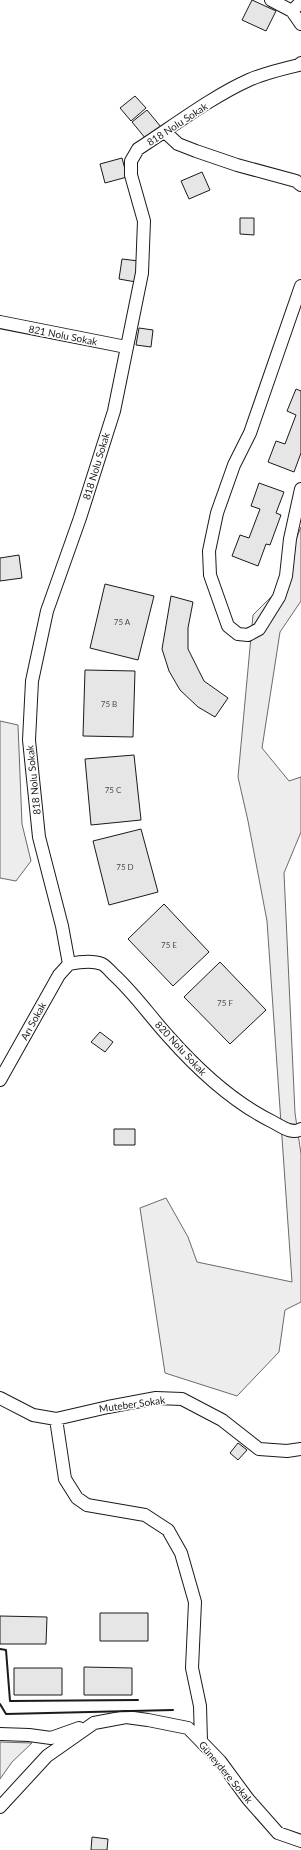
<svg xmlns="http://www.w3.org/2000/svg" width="301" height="1850" font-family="Lato,sans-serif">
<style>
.green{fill:#ededed;stroke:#6a6a6a}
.building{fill:#e6e6e6;stroke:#1a1a1a}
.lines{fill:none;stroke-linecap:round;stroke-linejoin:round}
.street-casing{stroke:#1a1a1a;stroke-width:14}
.street{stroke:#fff;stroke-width:12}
.wall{stroke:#1a1a1a;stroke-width:2}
.labels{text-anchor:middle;stroke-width:3;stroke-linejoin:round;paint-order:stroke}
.number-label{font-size:8px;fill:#4d4d4d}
.street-label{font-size:10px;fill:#1a1a1a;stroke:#fff}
</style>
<rect width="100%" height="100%" fill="#fff"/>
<path class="green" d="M301 527V601L280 632 262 748 289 781 301 777V832L284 873 295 1113 301 1154V1302L285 1310 279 1352 237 1396 165 1373 140 1208 166 1198 188 1237 197 1262 292 1282 267 921 248 821 238 777 253 615 274 594Z
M0 721 18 725 22 824 31 861 16 881 0 878Z
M0 1742 32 1743 12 1762 0 1779Z"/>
<path class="building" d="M252 0 276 11 266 31 242 20Z
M135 96 146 108 131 121 120 108Z
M147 110 161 127 146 139 132 122Z
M122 158 127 177 105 183 100 164Z
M202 172 210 190 189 199 181 181Z
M240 218H254V235L240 234Z
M122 259 139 261 136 282 119 279Z
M139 328 153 330 151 347 136 345Z
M296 389 301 391V453L294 472 268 462 276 441 285 444 296 415 287 411Z
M259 483 284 492 276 513 281 515 270 545 266 544 258 566 232 556 240 535 249 538 260 509 251 506Z
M19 555 22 578 0 581V558Z
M105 584 154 596 138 660 90 648Z
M171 596 193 602 188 628V649L204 681 228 698 215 717 198 707 180 690 169 671 162 649Z
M85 670 135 671 133 737 83 736Z
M134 755 141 820 91 825 85 759Z
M141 829 158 892 109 905 93 841Z
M164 904 209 952 173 986 128 939Z
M220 962 266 1010 230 1044 184 997Z
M100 1032 113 1042 105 1052 91 1042Z
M114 1129H135V1145H114Z
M238 1443 247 1450 238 1460 230 1453Z
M100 1613H148V1641H100Z
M0 1616 47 1617 46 1644H0Z
M84 1667 132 1668V1695H84Z
M14 1668H62V1695H14Z
M92 1837 108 1839 107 1850H91Z"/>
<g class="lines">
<g class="street-casing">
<path id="street" d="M271 0 292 11
M301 2 292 11 301 24
M165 132 178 144 196 151 237 165 296 181 301 185
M301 286 250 433 234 465 217 513 209 551 210 575 228 626 238 634 248 635 259 629 279 597 286 576 290 539 301 489
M0 322 126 347
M69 964 62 926 39 837 29 740 32 681 47 611 80 518 114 411 142 273 144 221 131 175V161L138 149C172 127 213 96 249 80 265 73 282 69 299 65L301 63
M69 964C79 962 92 960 102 964 106 966 110 971 113 974 134 993 149 1015 168 1036 198 1070 232 1102 273 1122 281 1126 292 1135 301 1129
M0 1080 59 975 69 964
M0 1398 33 1415 56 1419 108 1407 156 1398 182 1399 222 1420 259 1449 287 1451 301 1449
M56 1419 65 1479 77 1498 87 1505 145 1515 168 1530 181 1553 195 1602 192 1668 200 1706 201 1741
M0 1734 29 1735 51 1738 79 1728
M0 1807 47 1756 94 1723 126 1717 148 1720 188 1728 220 1761 248 1799 278 1833 301 1841"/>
</g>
<use href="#street" class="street"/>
<path class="wall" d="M0 1649 6 1650 10 1701 138 1700
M0 1704 6 1714 173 1710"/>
</g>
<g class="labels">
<g class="number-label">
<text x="122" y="625">75 A</text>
<text x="109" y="707">75 B</text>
<text x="113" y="793">75 C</text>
<text x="125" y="870">75 D</text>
<text x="169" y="948">75 E</text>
<text x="225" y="1006">75 F</text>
</g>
<g class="street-label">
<text transform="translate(177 124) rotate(-33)" y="4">818 Nolu Sokak</text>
<text transform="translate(63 335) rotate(11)" y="4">821 Nolu Sokak</text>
<text transform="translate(96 466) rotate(-73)" y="4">818 Nolu Sokak</text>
<text transform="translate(33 780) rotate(-96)" y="4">818 Nolu Sokak</text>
<text transform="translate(33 1021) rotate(-61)" y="4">Arı Sokak</text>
<text transform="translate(181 1048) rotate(47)" y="4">820 Nolu Sokak</text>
<text transform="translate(132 1404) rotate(-8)" y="4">Muteber Sokak</text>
<text transform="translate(226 1772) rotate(50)" y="4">Güneydere Sokak</text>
</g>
</g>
</svg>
